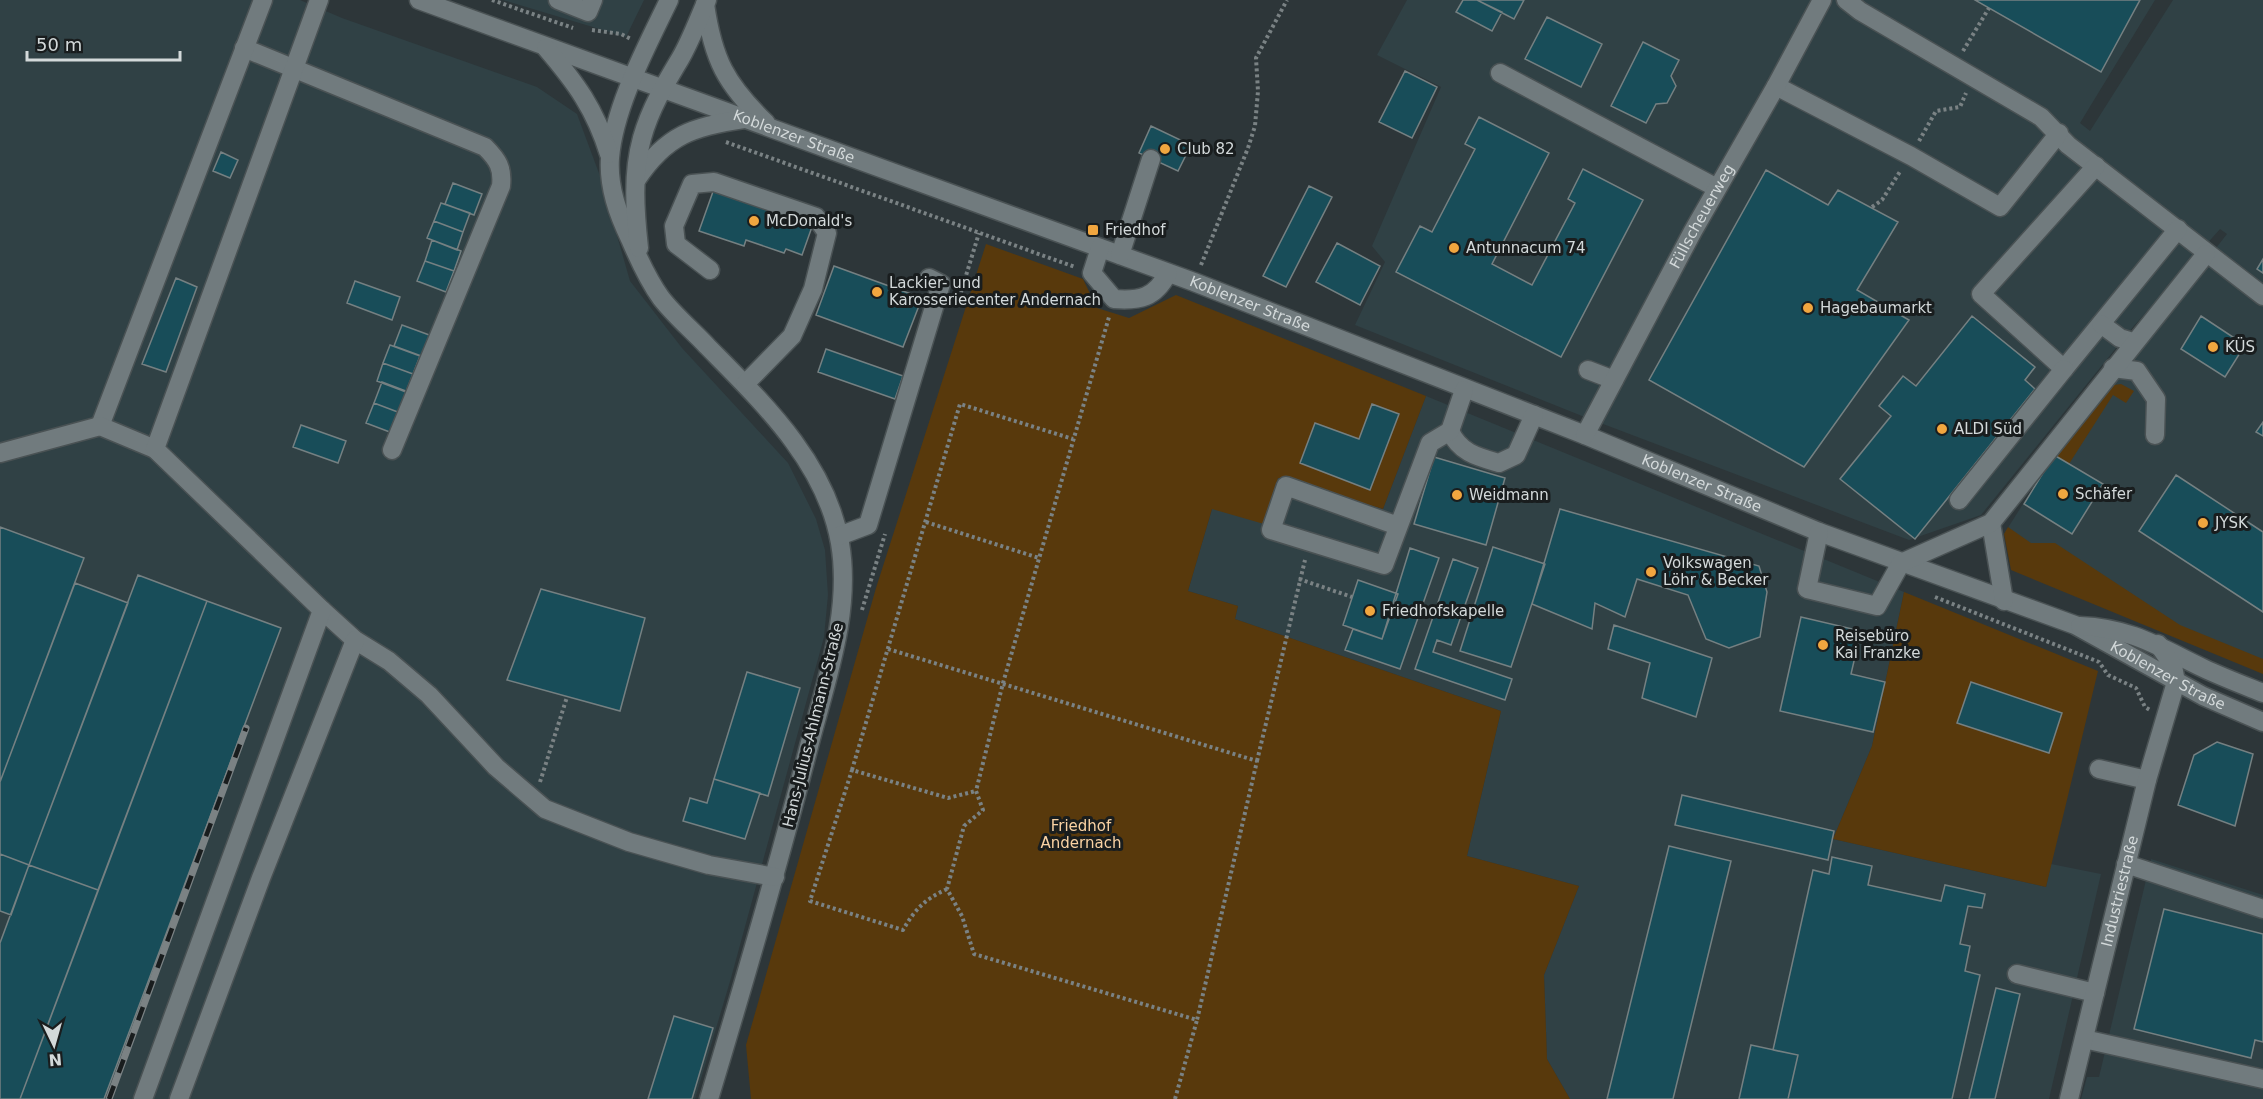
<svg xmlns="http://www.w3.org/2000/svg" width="2263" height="1099" font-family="'DejaVu Sans',sans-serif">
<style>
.built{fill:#304145}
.green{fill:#58390c}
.building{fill:#184d59;stroke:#758082;stroke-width:1.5}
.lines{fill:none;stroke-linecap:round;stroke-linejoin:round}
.minor-casing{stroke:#4a5254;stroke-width:21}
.path{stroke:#7a8284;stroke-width:4;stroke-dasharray:3 3;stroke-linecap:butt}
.minor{stroke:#717b7e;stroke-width:18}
.rail-casing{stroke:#7b8284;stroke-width:7}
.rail{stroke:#191d1e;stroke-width:4.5;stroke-dasharray:14;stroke-linecap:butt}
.poi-dot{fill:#f1a63f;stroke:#191d1e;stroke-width:2}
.labels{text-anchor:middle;stroke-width:6;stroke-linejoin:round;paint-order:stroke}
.street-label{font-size:15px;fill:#d3d9da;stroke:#191d1e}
.poi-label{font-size:15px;fill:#d3d9da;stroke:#191d1e;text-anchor:start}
.park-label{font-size:15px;fill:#fad2a3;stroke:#191d1e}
</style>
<rect width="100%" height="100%" fill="#2d3639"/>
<path class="built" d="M0 0H300L342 18 537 87 577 114 600 176 630 281 682 348 788 463 816 519 825 550 828 595 824 637 731 978 695 1099H0Z
M503 0H644L626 37Z
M1407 0H2155L2080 123 2090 131 2173 0H2263V673L2004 534 2054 455 2227 234 2220 229 2133 327 1981 515 1909 540 1582 416 1355 325 1385 262 1372 246 1441 87 1377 55Z
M1426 396 1904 592 1872 746 1833 839 2046 887 2051 864 2101 874 2049 1099H1570L1547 1059 1544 975 1579 886 1467 856 1501 711 1235 619 1238 606 1188 591 1212 509 1278 478 1383 509Z
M2151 859 2263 895V1099H2081L2087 1077H2099Z"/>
<path class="green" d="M986 244 1083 279 1097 308 1129 318 1176 295 1426 396 1383 509 1278 478 1264 524 1212 509 1188 591 1238 606 1235 619 1501 711 1467 856 1579 886 1544 975 1547 1059 1570 1099H751L746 1045 876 588Z
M2121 384 2134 391 2126 403 2113 395 2069 464 2054 455 2107 386Z
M2008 527 2031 543H2055L2180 625 2263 659V674L2011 570 2004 534Z
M1904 592 2098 671 2046 887 1833 839 1872 746Z"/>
<path class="building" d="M1463 0H1477L1502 12 1492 31 1456 12Z
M1477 0H1524L1514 19Z
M1975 0H2140L2101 72Z
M1547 17 1602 44 1581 87 1525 59Z
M1643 42 1679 60 1671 76 1676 86 1667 103 1656 104 1646 123 1611 106Z
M1405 71 1437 87 1412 138 1379 122Z
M1479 117 1549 153 1492 264 1532 285 1575 203 1568 199 1583 169 1643 200 1561 357 1396 272 1420 226 1432 232 1475 149 1465 144Z
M1151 126 1191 145 1178 171 1139 153Z
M221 152 238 160 230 178 213 171Z
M1766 170 1828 205 1838 190 1898 222 1857 290 1909 320 1804 467 1649 380Z
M453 183 482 194 474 215 445 204Z
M715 186 813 224 802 255 786 249 784 253 746 240 744 246 699 231Z
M1309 186 1332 197 1286 287 1263 276Z
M441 203 470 213 463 232 434 221Z
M434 221 463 232 457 250 427 238Z
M432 240 461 251 454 271 425 261Z
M1337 243 1380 266 1360 305 1316 282Z
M2263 259V273L2257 269Z
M425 261 454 271 446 292 417 281Z
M834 266 922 298 903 347 816 315Z
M176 278 197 287 166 372 142 364Z
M355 281 400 297 392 320 347 303Z
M1972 316 2035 367 2025 380 2035 389 1915 539 1840 479 1891 416 1879 406 1903 376 1916 386Z
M2201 316 2245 345 2225 377 2181 349Z
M402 325 432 336 424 357 394 346Z
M390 345 420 356 413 374 383 363Z
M826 349 903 376 895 399 818 372Z
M383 363 413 374 406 392 377 381Z
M382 382 411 393 403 414 374 403Z
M374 403 403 414 395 434 366 423Z
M1372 404 1399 414 1370 490 1300 463 1315 423 1359 439Z
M2263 422V436L2256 432Z
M301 425 346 441 338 463 293 447Z
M2054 455 2103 484 2072 534 2024 504Z
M1434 457 1505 478 1486 545 1414 524Z
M2176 475 2263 532V612L2139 531Z
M1560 509 1759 566 1767 592 1760 637 1729 648 1706 639 1688 595 1637 579 1625 617 1595 603 1592 629 1532 604Z
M0 527 84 558 0 782Z
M1493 547 1545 564 1511 667 1460 651Z
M1410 548 1439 558 1400 669 1345 650 1353 629 1382 639Z
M1453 559 1478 568 1451 645 1437 640 1433 652 1512 679 1505 700 1415 669Z
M138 575 207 601 98 890 29 865Z
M1358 580 1398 594 1382 639 1343 625Z
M75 583 128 603 29 865 0 854V782Z
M541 589 645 618 620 711 507 680Z
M207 601 281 628 104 1099H20Z
M1801 617 1861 631 1851 674 1885 682 1873 732 1780 711Z
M1614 625 1712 658 1696 717 1642 698 1650 663 1608 649Z
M747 672 800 688 768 796 714 779Z
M1971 682 2062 713 2049 753 1957 723Z
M2217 742 2253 754 2235 826 2178 805 2194 755Z
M714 779 760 793 745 839 683 821 690 798 707 803Z
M1682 795 1834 831 1828 860 1675 825Z
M1669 846 1731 861 1673 1099H1607Z
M0 854 29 865 11 915 0 911Z
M1832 857 1872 866 1868 885 1941 901 1945 885 1985 894 1982 908 1968 906 1960 944 1970 946 1965 971 1980 975 1952 1099H1788L1798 1055 1773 1050 1813 870 1829 874Z
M29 865 98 890 20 1099H0V943Z
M2164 909 2263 934V1042L2255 1040 2251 1058 2134 1029Z
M1996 988 2020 994 1995 1099H1969Z
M674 1016 713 1028 692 1099H648Z
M1751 1045 1798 1055 1788 1099H1739Z"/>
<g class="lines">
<g class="minor-casing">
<g id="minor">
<path id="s1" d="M419 0 1194 282 1585 435 1819 532 2075 625 2203 696 2263 722"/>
<path d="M558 0 588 12 593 0"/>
<path d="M669 0C647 46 614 107 610 158 608 187 618 214 630 239 639 260 648 280 661 298 674 315 692 330 707 346 762 402 826 462 840 543 852 613 825 683 808 750 778 867 744 983 709 1099"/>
<path d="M1846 0 1860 11 2041 117 2068 145 2263 296"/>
<path d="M705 4C713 60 726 84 766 123"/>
<path d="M244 48 485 147C498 160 503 168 501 186L392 450"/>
<path d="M546 48C576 83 595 109 609 154"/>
<path d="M1500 73 1717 188"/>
<path d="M1776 86 1911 156 2000 207 2059 133"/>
<path d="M2096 166 1981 294 2064 369 2178 229"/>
<path d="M637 179C666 135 694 126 744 119"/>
<path d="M639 248C635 212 632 174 642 138 650 109 665 84 680 59 691 40 698 20 707 0"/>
<path d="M1100 248 1092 273 1114 299C1140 301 1155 298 1168 273"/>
<path d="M1120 255 1151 159"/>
<path d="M710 270 676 244 674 226 692 184 714 182 816 217 827 233 813 289 792 336 745 384"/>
<path d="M2101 324 2120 338 2133 342"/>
<path d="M2113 368 2137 371 2156 399 2155 435"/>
<path d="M1588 370 1614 380"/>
<path d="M100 426 263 0"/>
<path d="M1450 431C1460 453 1478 457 1499 463L1516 455 1534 415"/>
<path id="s2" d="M1585 435 1693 231 1776 86 1822 0"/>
<path d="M0 453 100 426 155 449"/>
<path d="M1959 500 2064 369"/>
<path d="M1991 523 2004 601"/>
<path d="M1398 526 1286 486 1271 530 1384 565 1430 443 1450 431 1464 390"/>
<path d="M1819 532 1807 589 1877 606 1901 563 1991 523 2206 254"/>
<path d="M839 536 868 525 941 284 929 278"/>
<path d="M322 610 355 640 389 661 429 695 496 767 545 809 629 842 709 865 775 877"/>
<path d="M2080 626C2131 628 2159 647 2203 668 2222 677 2243 685 2263 693"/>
<path d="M2099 769 2147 780"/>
<path d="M2126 864 2263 909"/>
<path d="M2017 974 2095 993"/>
<path d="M2084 1039 2263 1079"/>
<path d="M143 1099 322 610 155 449 319 0"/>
<path d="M179 1099 261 878 355 640"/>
<path id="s3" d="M2069 1099 2147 780 2176 682 2173 666 2158 644"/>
</g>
</g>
<path class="path" d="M492 0 573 28
M592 30 621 34 631 39
M1963 51 1989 8
M1919 141 1936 111 1960 107 1966 93
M726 142 1075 267
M1872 207 1882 200 1901 170
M1201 265 1248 148 1255 126 1258 91 1256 58 1287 0
M961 292 979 233
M926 522 1039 558
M1299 579 1352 597
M1935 597 2099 662 2108 675 2136 688 2145 707 2150 710
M862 610 885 534
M888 649 1257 761 1197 1020 974 954 962 916 947 889 964 826 983 810 976 791 1003 683 1109 317
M1257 761 1305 560
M852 770 960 404 1073 439
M540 782 567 697
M947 889C925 899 915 909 903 930L810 901 852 770 948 798 976 791
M1175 1099 1197 1020"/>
<use href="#minor" class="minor"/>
<g class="rail-casing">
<path id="rail" d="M109 1099 246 728"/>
</g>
<use href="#rail" class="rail"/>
</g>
<g class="poi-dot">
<circle cx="1165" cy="149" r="6"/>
<circle cx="754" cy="221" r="6"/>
<rect x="1087" y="224" width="12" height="12" rx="3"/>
<circle cx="1454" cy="248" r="6"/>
<circle cx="877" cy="292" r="6"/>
<circle cx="1808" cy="308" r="6"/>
<circle cx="2213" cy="347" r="6"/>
<circle cx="1942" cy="429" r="6"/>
<circle cx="2063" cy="494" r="6"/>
<circle cx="1457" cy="495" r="6"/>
<circle cx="2203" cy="523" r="6"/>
<circle cx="1651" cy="572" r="6"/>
<circle cx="1370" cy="611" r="6"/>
<circle cx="1823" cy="645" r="6"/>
</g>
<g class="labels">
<g class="street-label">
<text dy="5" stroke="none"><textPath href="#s1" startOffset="399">Koblenzer Straße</textPath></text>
<text dy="5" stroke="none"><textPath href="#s2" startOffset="248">Füllscheuerweg</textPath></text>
<text dy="5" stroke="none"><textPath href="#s1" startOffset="885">Koblenzer Straße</textPath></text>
<text dy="5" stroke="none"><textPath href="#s1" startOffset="1371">Koblenzer Straße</textPath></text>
<text dy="5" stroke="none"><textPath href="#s1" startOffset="1876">Koblenzer Straße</textPath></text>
<text transform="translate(813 725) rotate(-76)" y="5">Hans-Julius-Ahlmann-Straße</text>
<text dy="5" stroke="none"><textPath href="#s3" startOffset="214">Industriestraße</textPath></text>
</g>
<g class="poi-label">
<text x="1177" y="154">Club 82</text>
<text x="766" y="226">McDonald's</text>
<text x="1105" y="235">Friedhof</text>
<text x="1466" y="253">Antunnacum 74</text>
<text x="889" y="288">Lackier- und<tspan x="889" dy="17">Karosseriecenter Andernach</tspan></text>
<text x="1820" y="313">Hagebaumarkt</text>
<text x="2225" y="352">KÜS</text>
<text x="1954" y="434">ALDI Süd</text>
<text x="2075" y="499">Schäfer</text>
<text x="1469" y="500">Weidmann</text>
<text x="2215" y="528">JYSK</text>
<text x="1663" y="568">Volkswagen<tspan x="1663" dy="17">Löhr &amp; Becker</tspan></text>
<text x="1382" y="616">Friedhofskapelle</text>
<text x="1835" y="641">Reisebüro<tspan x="1835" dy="17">Kai Franzke</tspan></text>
</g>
<g class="park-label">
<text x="1081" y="831">Friedhof<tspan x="1081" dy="17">Andernach</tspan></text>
</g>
</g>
<g transform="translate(54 1045) rotate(175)" stroke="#191d1e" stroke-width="4.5" paint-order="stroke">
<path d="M0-4.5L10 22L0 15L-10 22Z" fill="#d3d9da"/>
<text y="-9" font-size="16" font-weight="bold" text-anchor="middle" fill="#d3d9da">N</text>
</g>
<path d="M27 51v9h153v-9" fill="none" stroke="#d3d9da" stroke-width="3"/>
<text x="36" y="51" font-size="18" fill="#d3d9da" stroke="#191d1e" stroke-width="4.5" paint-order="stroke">50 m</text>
</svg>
